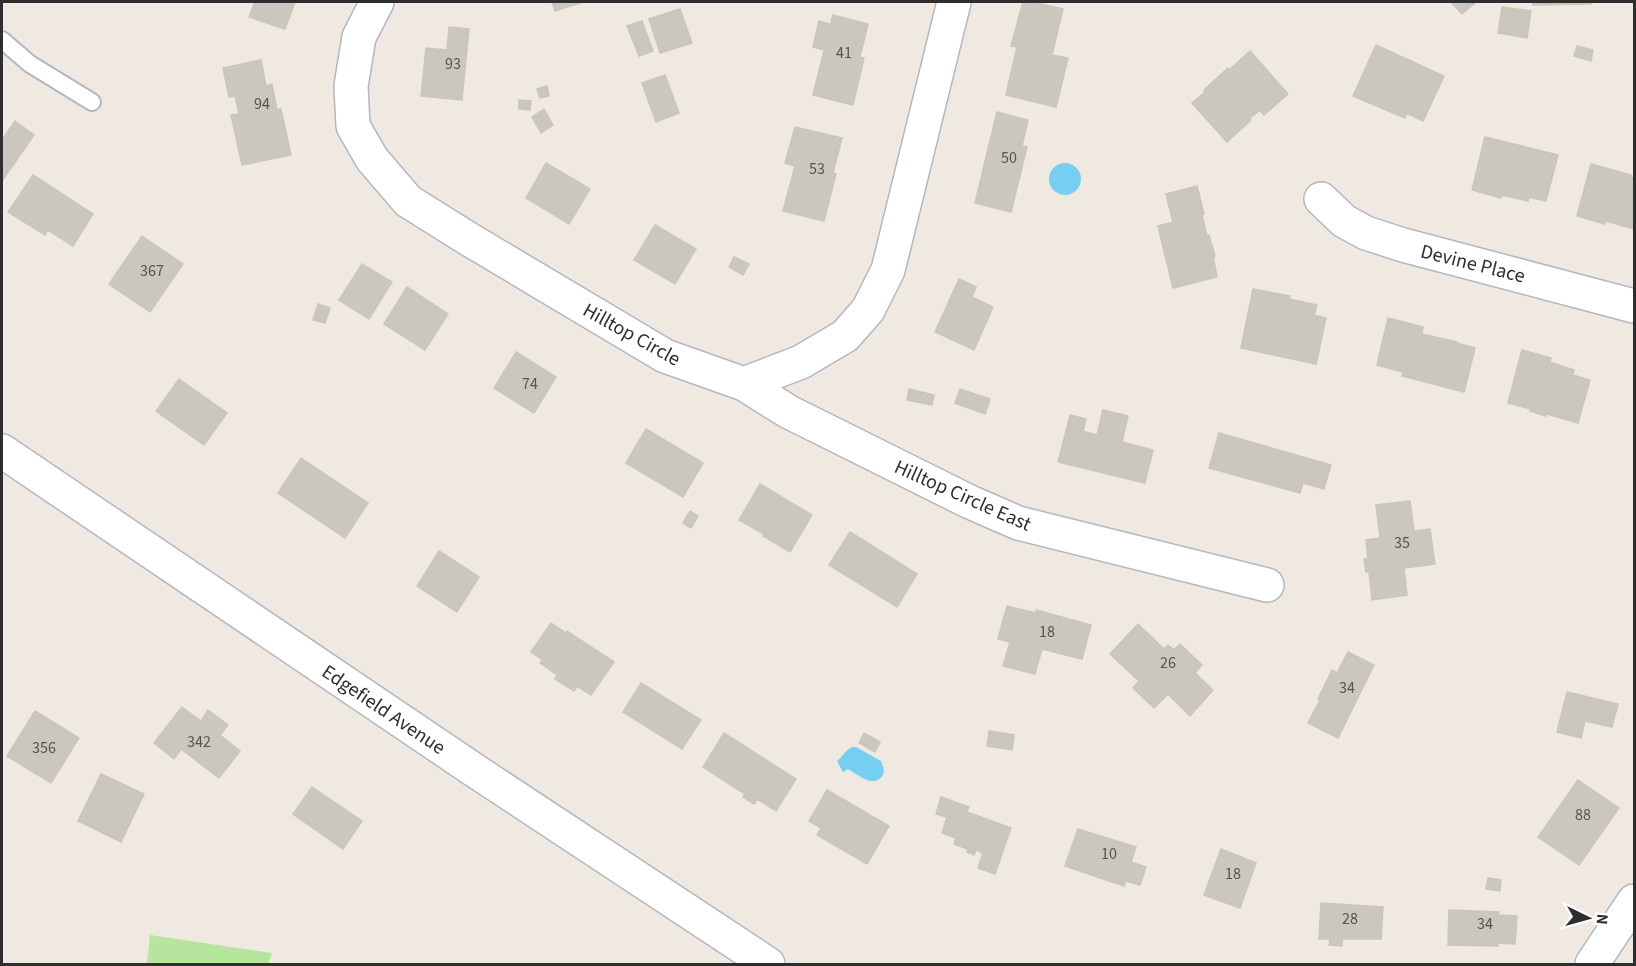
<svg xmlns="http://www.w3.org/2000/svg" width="1636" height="966" font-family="'Source Sans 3',sans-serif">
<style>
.green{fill:#b6e59e}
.water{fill:#75cff0}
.building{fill:#cbc7bf;stroke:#cbc5ba;stroke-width:1.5}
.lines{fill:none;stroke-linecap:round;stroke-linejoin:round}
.service-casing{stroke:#b4b7c1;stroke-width:20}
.minor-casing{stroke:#b4b7c1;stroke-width:36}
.secondary-casing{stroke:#b4b7c1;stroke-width:36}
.service{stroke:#fff;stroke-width:16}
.minor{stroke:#fff;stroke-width:33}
.secondary{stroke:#fff;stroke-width:33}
.labels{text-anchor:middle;stroke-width:6;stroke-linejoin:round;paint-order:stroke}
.number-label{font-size:16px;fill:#555452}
.street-label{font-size:20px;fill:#2e2e2e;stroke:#fff}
</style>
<rect width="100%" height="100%" fill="#efe9e1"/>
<path class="green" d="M150 935 272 953 268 964H147Z"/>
<path class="water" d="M1049 179a16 16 0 1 1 32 0a16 16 0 1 1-32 0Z
M852 747H856L881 761C883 766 885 770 883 775 874 789 858 775 848 769L843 772 837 761C842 758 844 751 852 747Z"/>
<path class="building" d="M255 2H295L285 29 249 17Z
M552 2H583L555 11Z
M1023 2H1033L1063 9 1052 55 1068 58 1056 107 1006 95 1017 47 1011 46Z
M1451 2H1476L1462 14Z
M1533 2H1591V4L1533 5Z
M1502 7 1531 11 1527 38 1498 33Z
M680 9 692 43 660 53 649 19Z
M833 15 868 24 860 57 864 58 853 105 813 95Z
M642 21 653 51 639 56 627 26Z
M819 21 830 24 824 50 813 47Z
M449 27 469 29 462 100 421 96 426 48 447 50Z
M1376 45 1444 76 1423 121 1406 113 1405 118 1353 96Z
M1577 46 1593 50 1591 61 1574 56Z
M1250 51 1288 94 1264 115 1260 110 1250 118 1251 120 1227 142 1192 103 1205 92 1204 90 1228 68 1229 70Z
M261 60 266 86 272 84 277 110 281 109 291 155 242 165 231 115 239 114 235 96 229 97 223 68Z
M665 75 679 113 656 122 642 83Z
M547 86 549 96 540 98 537 89Z
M519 100 531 101 530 110 519 109Z
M544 109 553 125 541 133 532 117Z
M997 112 1028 120 1022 146 1027 147 1011 212 975 203Z
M15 121 34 135 2 181V140Z
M795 127 842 138 833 173 836 174 824 221 783 211 795 166 785 163Z
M1485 137 1558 155 1546 201 1529 197 1528 201 1502 195 1501 198 1472 190Z
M546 163 590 189 569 224 526 198Z
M1591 164 1631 175V177L1634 178V229L1606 221 1605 224 1577 216Z
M33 175 93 214 73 246 48 230 45 235 8 212Z
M1197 186 1204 214 1202 215 1207 236 1209 235 1215 256H1213L1217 277 1173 288 1158 226 1173 222 1166 194Z
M655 225 696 249 675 284 634 260Z
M142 236 183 264 150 312 109 284Z
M734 257 749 264 743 275 729 267Z
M362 264 392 282 369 319 339 300Z
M959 279 976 287 972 297 993 307 974 350 935 332Z
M407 287 448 314 425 350 384 324Z
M1253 289 1290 296 1289 299 1317 305 1314 315 1326 318 1316 364 1241 348Z
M318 304 330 308 325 323 313 320Z
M1388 318 1423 327 1422 334 1457 342V343L1475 348 1464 392 1402 376 1403 372 1377 365Z
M1522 350 1551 358 1550 362 1574 370 1573 375 1590 380 1578 423 1547 414 1546 416 1530 411 1531 409 1508 403Z
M516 352 556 377 534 413 494 388Z
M179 379 227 413 204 445 156 411Z
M909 389 934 395 932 405 907 400Z
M960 389 990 399 985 414 955 403Z
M1103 410 1128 416 1122 442 1153 450 1145 483 1058 462 1067 427 1097 435Z
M1070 415 1086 419 1083 431 1067 427Z
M646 429 703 463 683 497 626 463Z
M1219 433 1331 465 1324 489 1303 483 1300 493 1209 468Z
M301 458 368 503 345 538 278 493Z
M760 484 812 515 790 552 763 536 764 534 739 520Z
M1410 501 1414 531 1430 529 1435 564 1404 568 1407 595 1372 600 1369 572H1366L1364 559H1368L1366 540 1380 538 1376 505Z
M690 511 698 516 691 528 683 523Z
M850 532 917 574 897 607 829 565Z
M439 551 479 577 457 612 417 586Z
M1007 606 1036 613V610L1091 625 1082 659 1042 649 1035 674 1003 666 1010 642 998 639Z
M551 623 566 633 567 631 614 662 591 695 577 686 574 691 555 679 557 675 540 663 543 660 531 652Z
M1138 624 1164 649 1168 645 1174 650 1180 644 1202 665 1195 673 1213 690 1190 716 1168 694 1154 708 1133 688 1139 681 1110 654Z
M1348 652 1374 665 1338 738 1308 723 1320 700 1318 699 1332 670 1337 673Z
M641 683 701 720 682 749 623 712Z
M1567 692 1618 704 1612 727 1585 721 1581 738 1557 732Z
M182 707 201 721 208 710 228 725 220 735 240 751 219 778 181 749 174 759 154 743Z
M35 711 79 738 51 783 7 756Z
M989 731 1014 735 1012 750 987 746Z
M724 733 796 779 776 811 757 799 754 804 743 797 745 794 703 767Z
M864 733 880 742 875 752 859 743Z
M101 774 144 794 121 842 78 821Z
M1578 780 1619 808 1579 865 1538 837Z
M312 787 362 821 343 849 293 814Z
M827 790 889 826 867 864 817 835 821 828 809 821Z
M941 797 969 807 967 812 1011 828 995 874 978 868 983 853 976 850 974 855 967 852 968 849 954 844 956 838 942 833 947 817 936 814Z
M1078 829 1136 847 1131 862 1146 867 1140 885 1126 881 1124 886 1065 866Z
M1221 849 1256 863 1240 908 1204 895Z
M1488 878 1501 880 1500 891 1486 889Z
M1321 903 1383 907 1381 939H1342V946L1329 945 1330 939H1319Z
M1449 910 1499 912 1498 915 1517 916 1515 944 1497 943 1498 946 1448 945Z"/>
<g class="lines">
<g class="service-casing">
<path id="service" d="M2 40 30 64 92 102"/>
</g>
<g class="minor-casing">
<path id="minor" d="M377 2 359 37 351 86 353 126 372 159 408 201 467 238 665 356 744 384 789 412 970 502 1018 523 1267 585
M1321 199 1344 221 1366 233 1403 245 1634 306
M744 384 801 362 845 336 868 310 888 270 954 2"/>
</g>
<g class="secondary-casing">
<path id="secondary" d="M2 451 471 768 768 964
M1592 964 1634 901"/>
</g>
<use href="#service" class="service"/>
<use href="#minor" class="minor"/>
<use href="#secondary" class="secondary"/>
</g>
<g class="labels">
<g class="number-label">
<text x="844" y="58">41</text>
<text x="453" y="69">93</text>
<text x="262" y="109">94</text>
<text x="1009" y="163">50</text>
<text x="817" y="174">53</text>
<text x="152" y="276">367</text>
<text x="530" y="389">74</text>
<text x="1402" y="548">35</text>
<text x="1047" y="637">18</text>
<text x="1168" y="668">26</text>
<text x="1347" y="693">34</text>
<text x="199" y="747">342</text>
<text x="44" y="753">356</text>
<text x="1583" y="820">88</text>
<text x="1109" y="859">10</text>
<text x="1233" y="879">18</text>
<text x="1350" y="924">28</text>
<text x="1485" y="929">34</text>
</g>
<g class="street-label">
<text transform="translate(1473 263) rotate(14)" y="7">Devine Place</text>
<text transform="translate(632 334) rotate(29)" y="7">Hilltop Circle</text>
<text transform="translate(963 495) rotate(24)" y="7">Hilltop Circle East</text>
<text transform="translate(384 709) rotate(34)" y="7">Edgefield Avenue</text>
</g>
</g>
<rect width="1636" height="966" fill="none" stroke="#2e2e2e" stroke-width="6"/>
<g transform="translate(1588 918) rotate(95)" stroke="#ffffff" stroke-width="4.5" paint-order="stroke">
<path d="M0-4.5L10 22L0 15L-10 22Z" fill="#2e2e2e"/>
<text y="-9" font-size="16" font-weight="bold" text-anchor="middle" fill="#2e2e2e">N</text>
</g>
</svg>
